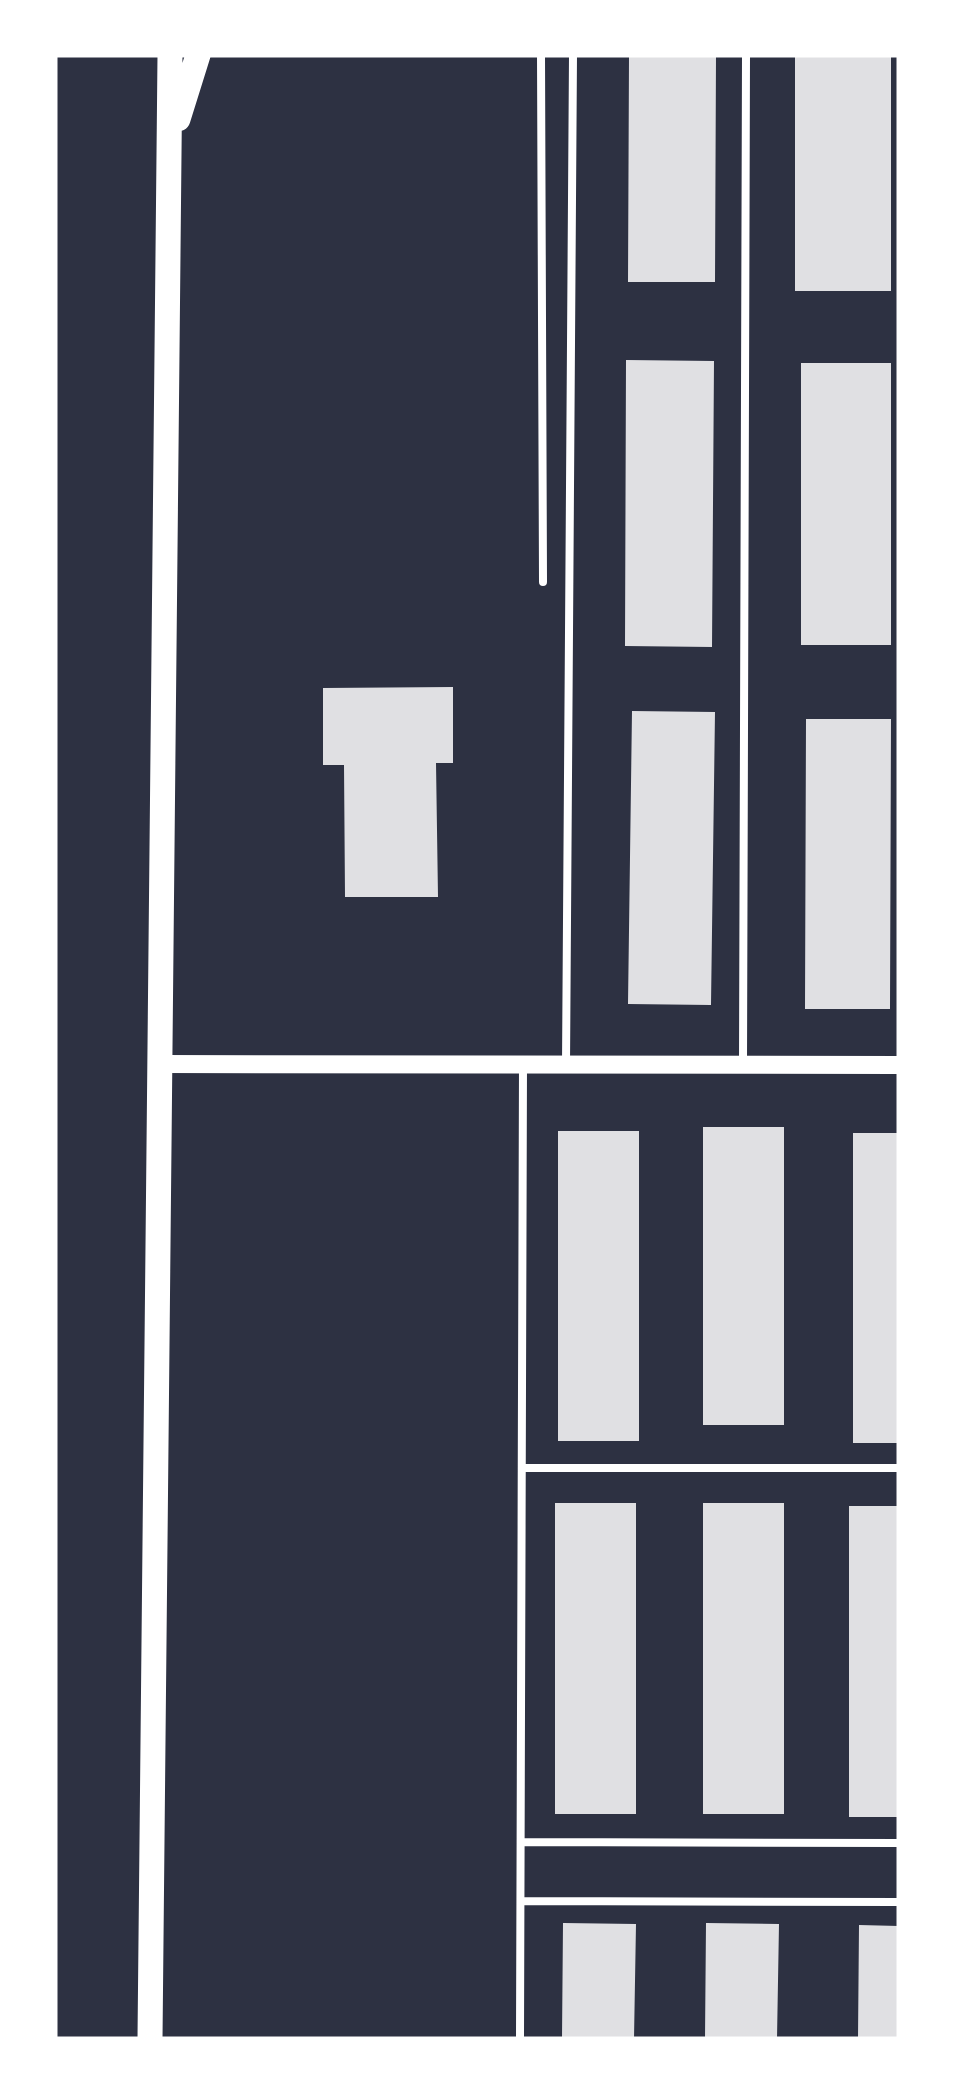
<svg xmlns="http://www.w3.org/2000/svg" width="954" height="2094" font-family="Cabin,sans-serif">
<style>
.building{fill:#e0e0e3}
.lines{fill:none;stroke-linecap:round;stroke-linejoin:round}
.service{stroke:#fff;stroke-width:8}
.tertiary{stroke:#fff;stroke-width:18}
.trunk{stroke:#fff;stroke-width:25}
</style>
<rect width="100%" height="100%" fill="#2d3142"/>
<path class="building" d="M629 55H716L715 282H628Z
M795 55H891V291H795Z
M626 360 714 361 712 647 625 646Z
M801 363H891V645H801Z
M453 687V763H436L438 897H345L344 765H323V688Z
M632 711 715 712 711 1005 628 1004Z
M806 719H891L890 1009H805Z
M703 1127H784V1425H703Z
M558 1131H639V1441H558Z
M853 1133H899V1443H853Z
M555 1503H636V1814H555Z
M703 1503H784V1814H703Z
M849 1506H899V1817H849Z
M563 1923 636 1924 634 2039H562Z
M706 1923 779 1924 777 2039H705Z
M859 1925 899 1926V2039H858Z"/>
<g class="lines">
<path class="service" d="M541 55 543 582
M566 1065 573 55
M743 1065 746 55
M522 1468H899
M521 1842 899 1843
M521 1901 899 1902
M520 2039 523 1064"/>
<path class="tertiary" d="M160 1064 899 1065"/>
<path class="trunk" d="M178 119 198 55
M150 2039 170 55"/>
</g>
<rect width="954" height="2094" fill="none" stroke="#ffffff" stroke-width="115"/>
</svg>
